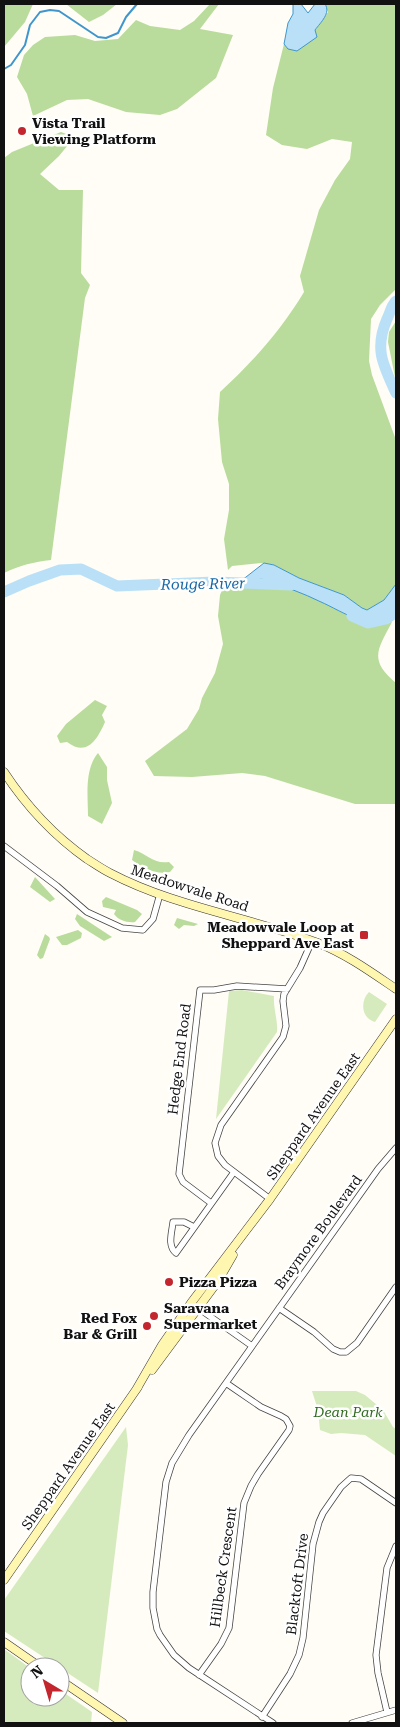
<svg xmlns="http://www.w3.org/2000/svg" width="400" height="1727" font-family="'Roboto Serif',serif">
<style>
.green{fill:#d5ebbd}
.forest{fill:#b9dc9c}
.water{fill:#b9e0f7;stroke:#3f96cf}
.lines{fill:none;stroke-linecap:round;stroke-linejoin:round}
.stream{stroke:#3f96cf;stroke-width:2}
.river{stroke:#b9e0f7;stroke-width:11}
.street-casing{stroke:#444;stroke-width:7}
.secondary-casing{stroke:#333;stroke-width:9}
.street{stroke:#fff;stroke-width:5.5}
.secondary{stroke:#fff6b0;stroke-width:8}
.poi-dot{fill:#c4262e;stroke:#fff;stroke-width:2}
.labels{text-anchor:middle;stroke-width:5;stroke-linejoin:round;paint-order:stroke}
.poi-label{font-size:14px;font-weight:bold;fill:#111;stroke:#fff;text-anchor:start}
.street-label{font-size:14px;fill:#111;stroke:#fff}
.park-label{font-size:14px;font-style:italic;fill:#2f6b1f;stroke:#fff}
.water-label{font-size:15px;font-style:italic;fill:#1768a6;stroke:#fff}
</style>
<rect width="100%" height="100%" fill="#fffdf5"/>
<path class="green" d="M242 990 274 996C273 1008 278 1020 277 1032L216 1119 229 991Z
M369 992 387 1004 375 1022C361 1018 360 1001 369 992Z
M312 1391H356L365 1395 383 1410 393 1427 396 1429V1456L365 1435 341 1433 331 1434 320 1430 318 1410Z
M126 1427 128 1445 98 1693 4 1631V1600Z
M4 1649 30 1668V1697H60V1690L92 1712 91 1723H4Z"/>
<path class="forest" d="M4 4H33L25 22 4 47Z
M66 4H117L103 15 89 22Z
M210 4H219L200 29 233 35 216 78 177 109 160 115 126 112 88 99 67 100 33 116 27 94 17 77 24 55 33 45 45 37 75 35 95 41 118 39 136 20 150 26 180 30 194 21Z
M324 4H396V289L380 305 371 319 369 361 372 375 396 440V584L384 600 367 610 362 608 344 595 299 578 274 565 261 563 232 566 228 570 224 539 229 510V484L222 462 218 419 220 392C252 363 282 329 304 292L300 276 319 210 335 180 350 159 352 142 332 139 307 149 282 145 266 135 273 88 284 44 288 49 315 30 328 12Z
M61 132 69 135 72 140 59 156 40 174 59 190H83L81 273 90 285 85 298 51 560C34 562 20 565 4 573V158L12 152Z
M396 321V382L388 342 389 332Z
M261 579 266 580C285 587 304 593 322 602 347 614 361 627 392 622 378 649 368 660 396 683V804H355L265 776 242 773 192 777 154 776 145 761 187 729 199 709 202 698 215 673 223 644 218 616 220 595 223 588Z
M95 700 107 706 102 715 105 722C97 740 87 757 67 742L60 743 57 736 66 724Z
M98 753 107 767V780L112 803 102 824 88 816C88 796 84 770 98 753Z
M134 850C148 854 152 864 169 862L174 867 170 872C156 875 143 868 132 860Z
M35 877 55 899 50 902 30 887Z
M106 897 137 910 142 914 135 922C127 923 118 920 114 914L116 910 103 907 102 901Z
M77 914 112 937 104 941 80 926 75 919Z
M177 918 198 924 194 926 184 925 179 929 174 925Z
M78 930 82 933 81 938 67 945H62L56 937Z
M45 934 49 937 50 939 43 958 40 959 37 955Z"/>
<path class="water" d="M293 4H301L308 13 315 4H325C331 13 321 22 315 30L317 37 297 51 288 49 284 44 288 23 293 14Z
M264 563 274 565 299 578 344 595 362 608 367 610 384 600 396 584V617C377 636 340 610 321 602 303 593 285 587 266 580L261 579 237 584Z"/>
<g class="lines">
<path class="stream" d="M4 69 11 65 25 45 30 25 40 12 50 10 59 11 98 37 106 38 118 33 126 17 137 4"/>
<path class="river" d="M396 301C391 306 390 313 387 319 374 349 383 365 396 393
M4 592 29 581 60 570 81 569 117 586 215 582 291 585
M352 616 368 623 386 619 396 612"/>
<g class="street-casing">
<path id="street" d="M4 846 57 886 87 912 122 928 143 930 153 919 160 894
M270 1199 225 1165 218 1156 215 1143 221 1125 283 1037 286 1026 283 1001 284 994 300 968 312 941
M211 1203 183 1182 179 1174 200 990H214L237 986 287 989
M194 1227 184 1222H173C172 1232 167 1246 176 1253L234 1172
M191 1303 252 1346
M279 1308 314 1332 333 1349 340 1352H346L357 1343 396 1287
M199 1675 221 1644 229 1628 244 1503 251 1486 258 1474 289 1430 290 1426 286 1419 281 1416 261 1407 226 1383
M387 1712 378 1673 376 1655 387 1568 396 1546
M262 1717 290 1674 299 1655 303 1638 313 1544 319 1522 323 1513 341 1487 351 1478 361 1479 396 1503
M273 1723 189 1668 174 1655 160 1635 157 1629 153 1608V1592L166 1482 172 1463 189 1435 378 1169 396 1148
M352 1723 396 1710"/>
</g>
<g class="secondary-casing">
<path id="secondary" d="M4 772C27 807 53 835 87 859 95 864 102 869 110 873 175 907 249 917 318 943 346 954 371 972 396 989
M152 1370 218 1281 233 1255
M136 1390 162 1345 191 1303 270 1199 396 1019
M4 1580 138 1387
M4 1642 40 1667
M60 1680 123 1723"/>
</g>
<use href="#street" class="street"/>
<use href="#secondary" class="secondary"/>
</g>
<g class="poi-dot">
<circle cx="22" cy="131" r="5"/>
<rect x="359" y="930" width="10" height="10" rx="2.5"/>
<circle cx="169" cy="1282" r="5"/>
<circle cx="154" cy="1316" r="5"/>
<circle cx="147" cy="1326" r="5"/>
</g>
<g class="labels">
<g class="poi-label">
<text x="32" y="128">Vista Trail<tspan x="32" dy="16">Viewing Platform</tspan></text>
<text x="354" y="932" text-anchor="end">Meadowvale Loop at<tspan x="354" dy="16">Sheppard Ave East</tspan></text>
<text x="179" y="1287">Pizza Pizza</text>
<text x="164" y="1313">Saravana<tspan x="164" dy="16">Supermarket</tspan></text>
<text x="137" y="1323" text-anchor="end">Red Fox<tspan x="137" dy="16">Bar &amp; Grill</tspan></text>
</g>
<g class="street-label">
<text transform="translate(190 888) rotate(18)" y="5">Meadowvale Road</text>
<text transform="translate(179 1059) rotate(-83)" y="5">Hedge End Road</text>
<text transform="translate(313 1116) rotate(-55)" y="5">Sheppard Avenue East</text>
<text transform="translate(318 1232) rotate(-54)" y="5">Braymore Boulevard</text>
<text transform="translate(68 1466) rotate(-55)" y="5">Sheppard Avenue East</text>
<text transform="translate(223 1567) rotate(-82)" y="5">Hillbeck Crescent</text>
<text transform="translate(297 1584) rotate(-83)" y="5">Blacktoft Drive</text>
</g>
<g class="park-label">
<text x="348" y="1417">Dean Park</text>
</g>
<g class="water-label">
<text transform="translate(203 584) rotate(-1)" y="5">Rouge River</text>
</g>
</g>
<rect width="400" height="1727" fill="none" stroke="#111111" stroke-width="10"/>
<g transform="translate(45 1682) rotate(322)"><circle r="24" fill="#ffffff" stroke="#a0a0a0"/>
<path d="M0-4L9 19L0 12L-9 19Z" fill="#c4262e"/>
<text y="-8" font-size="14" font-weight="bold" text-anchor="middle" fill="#111111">N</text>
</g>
</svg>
